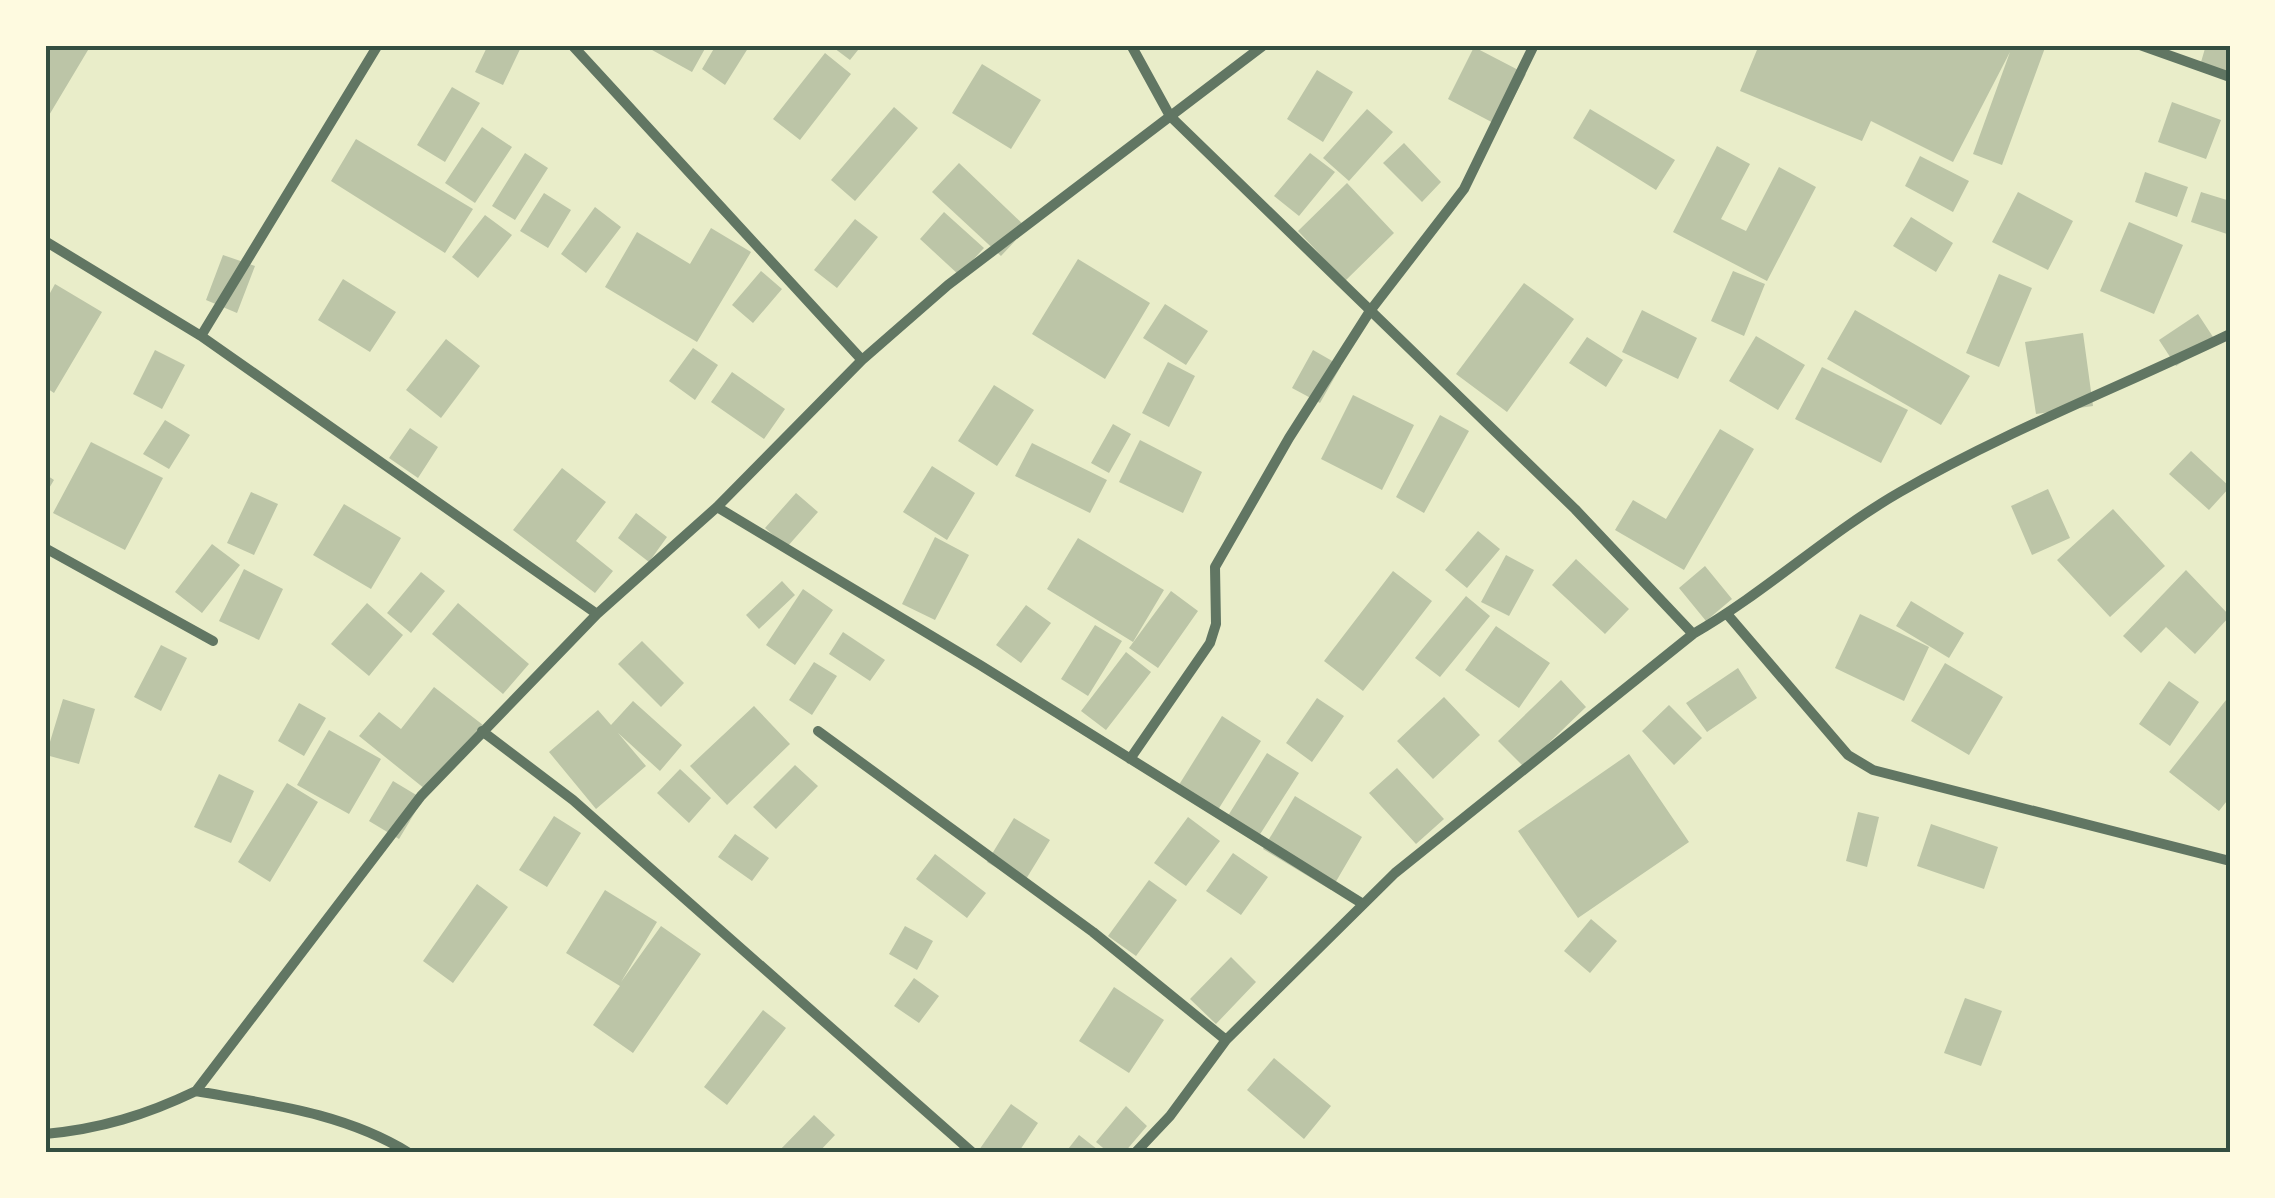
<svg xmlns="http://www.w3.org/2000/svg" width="2275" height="1198" font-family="'Alegreya Sans',sans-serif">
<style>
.building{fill:#bcc5a7}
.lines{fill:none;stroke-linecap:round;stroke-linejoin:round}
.minor{stroke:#617663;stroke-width:10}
.neatline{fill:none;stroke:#344e41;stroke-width:4}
</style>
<rect width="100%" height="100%" fill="#e9edc9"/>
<path class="building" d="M45 45H91L45 122Z
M488 45H522L503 85 475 72Z
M643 45H707L692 72Z
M716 45H750L725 85 702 69Z
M830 45H862L850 60Z
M1759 45H2046L2002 165 1973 154 2010 52 1953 162 1871 121 1862 141 1740 91Z
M2206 45H2230V78L2199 69Z
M1474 47 1526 74 1499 126 1448 99Z
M825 53 851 74 800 140 773 119Z
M982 64 1041 100 1011 149 952 113Z
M1317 70 1353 92 1323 142 1287 119Z
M452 87 480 103 445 162 417 145Z
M2172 102 2221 120 2206 159 2158 142Z
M894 107 918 128 855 201 831 180Z
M1367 109 1393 132 1349 181 1323 158Z
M1590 109 1675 160 1656 190 1573 138Z
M482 127 512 147 475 203 445 183Z
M356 139 473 209 445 253 331 181Z
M1404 143 1441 182 1422 202 1383 163Z
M1717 146 1750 164 1721 219 1746 231 1779 167 1816 187 1767 281 1673 232Z
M525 153 548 168 515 220 492 206Z
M1310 153 1335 172 1299 216 1274 196Z
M1920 156 1969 181 1953 212 1905 186Z
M959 163 1027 228 1001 256 932 192Z
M2145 172 2188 187 2177 217 2135 202Z
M1347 183 1394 233 1345 281 1298 231Z
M2018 192 2073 221 2048 270 1992 242Z
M2201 192 2230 201V235L2191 222Z
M544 193 571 210 548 248 520 231Z
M595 207 621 227 586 273 561 254Z
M944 212 984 248 959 275 920 239Z
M485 215 512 235 478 278 452 257Z
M1911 217 1953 243 1936 272 1893 246Z
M855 219 878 237 837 288 814 270Z
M2129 222 2183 245 2154 314 2100 291Z
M711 228 751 252 697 342 605 287 637 232 690 264Z
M223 255 255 266 237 313 206 300Z
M1078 259 1150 303 1105 379 1032 334Z
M761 271 782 289 753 323 732 305Z
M1733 271 1765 284 1744 336 1711 321Z
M1999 274 2032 288 1999 367 1966 353Z
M343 279 396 312 370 352 318 320Z
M1524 283 1574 319 1507 412 1456 374Z
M55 284 102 312 54 393 45 387V302Z
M1165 304 1208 331 1186 365 1143 338Z
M1642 310 1697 338 1678 379 1622 352Z
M1855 310 1970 376 1941 425 1827 359Z
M2198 314 2215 340 2176 366 2159 340Z
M2083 333 2093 406 2036 414 2025 342Z
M1756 336 1805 365 1778 410 1729 381Z
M1587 337 1623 360 1606 387 1569 363Z
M446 339 480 366 441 418 406 390Z
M693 348 718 365 695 400 669 381Z
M155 350 185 365 162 409 133 394Z
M1313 350 1341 366 1320 403 1292 388Z
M1168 362 1195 376 1169 427 1142 413Z
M1822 367 1908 410 1881 463 1795 419Z
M732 372 785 409 764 439 711 402Z
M994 385 1034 410 997 466 958 441Z
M1353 395 1414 425 1382 490 1321 459Z
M1440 415 1469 431 1424 513 1396 497Z
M165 420 190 435 169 469 143 454Z
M1113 424 1131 434 1109 473 1091 463Z
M410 428 438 447 418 478 389 458Z
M1720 429 1754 449 1684 570 1615 530 1633 500 1666 519Z
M1140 440 1202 472 1183 513 1119 482Z
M91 442 163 478 125 550 53 513Z
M1032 443 1107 480 1090 513 1015 476Z
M2191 451 2230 487 2209 510 2169 474Z
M932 466 975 493 947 540 903 512Z
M562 468 606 502 576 541 613 571 595 593 513 530Z
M45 474 54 480 45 495Z
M2048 489 2070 538 2032 555 2011 506Z
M251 492 278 504 254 555 227 543Z
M796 493 818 512 787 547 765 528Z
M344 504 401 538 371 589 313 555Z
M2113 509 2165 566 2110 617 2057 560Z
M636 513 667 537 649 562 618 538Z
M1478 531 1500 549 1467 588 1445 570Z
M935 537 969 555 935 620 902 604Z
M1078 538 1164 590 1133 642 1047 589Z
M212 544 240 565 202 613 175 592Z
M1506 555 1534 570 1509 616 1481 602Z
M1576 559 1629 609 1605 634 1552 585Z
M1705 566 1732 599 1706 621 1679 588Z
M244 569 283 589 259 640 219 621Z
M2186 570 2230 616 2195 654 2166 627 2141 653 2123 636Z
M1393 571 1432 601 1363 691 1324 661Z
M421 572 445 591 411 633 387 613Z
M782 581 795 595 759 629 746 615Z
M803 589 833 610 795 665 766 645Z
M1171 591 1198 611 1158 668 1129 648Z
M1466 596 1490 616 1440 677 1415 658Z
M1911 601 1964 633 1949 658 1896 626Z
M367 603 403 635 369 676 331 644Z
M458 603 529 664 503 694 432 634Z
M1026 605 1051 623 1021 663 996 645Z
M1860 614 1929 647 1904 701 1835 668Z
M1095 625 1122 641 1088 696 1061 679Z
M1496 626 1550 663 1519 708 1465 670Z
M843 632 885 660 870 681 829 654Z
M642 641 684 683 661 707 618 664Z
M161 645 187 658 161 711 134 697Z
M1126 652 1151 672 1106 730 1081 711Z
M814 662 837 676 812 715 789 700Z
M1945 663 2003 697 1969 755 1911 721Z
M1738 668 1757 698 1707 732 1686 703Z
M1561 680 1586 707 1524 767 1498 741Z
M2169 681 2199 702 2170 746 2139 724Z
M434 687 483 725 430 793 359 736 379 712 401 729Z
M2230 695V797L2219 811 2169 772Z
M1444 697 1480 735 1433 779 1397 741Z
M1317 698 1344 716 1312 762 1286 743Z
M63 699 95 709 79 764 46 755Z
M633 701 682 745 660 771 618 733 646 766 596 809 549 752 598 710 611 725Z
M299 703 326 718 304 756 278 741Z
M1669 705 1702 738 1674 765 1642 731Z
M754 706 790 744 727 805 690 766Z
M1222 716 1261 741 1216 813 1177 788Z
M329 730 381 759 349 814 297 785Z
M1267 753 1299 773 1257 839 1226 819Z
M1629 754 1689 842 1578 918 1518 831Z
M795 765 818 786 776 829 753 807Z
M1397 768 1444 819 1416 844 1369 793Z
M680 769 711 798 689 823 657 793Z
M219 774 254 791 231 843 194 827Z
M393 781 423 799 399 839 369 821Z
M287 783 318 802 270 882 238 862Z
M1295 796 1362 837 1331 890 1263 849Z
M1858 812 1879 817 1867 867 1846 861Z
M554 816 581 833 547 887 519 870Z
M1188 817 1220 841 1186 886 1154 863Z
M1014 818 1050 840 1023 884 987 862Z
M1931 824 1998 847 1984 889 1917 866Z
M735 834 769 858 752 881 718 857Z
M1233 853 1268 877 1241 915 1206 891Z
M935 854 986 893 967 918 916 879Z
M1149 880 1177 900 1136 956 1108 936Z
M477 884 508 907 453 983 423 961Z
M605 890 657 922 621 982 661 926 701 954 633 1053 593 1025 620 986 566 953Z
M1591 919 1617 941 1590 973 1564 951Z
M905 926 933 941 917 970 889 954Z
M1231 957 1256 982 1216 1024 1190 999Z
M914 978 939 996 919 1023 894 1006Z
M1114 987 1164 1020 1129 1073 1079 1041Z
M1965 998 2002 1011 1981 1066 1944 1053Z
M763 1010 786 1028 727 1105 704 1087Z
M1274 1058 1331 1106 1304 1139 1247 1090Z
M1011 1104 1038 1123 1018 1153H983L979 1150Z
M1126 1106 1147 1126 1124 1153H1109L1096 1142Z
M814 1115 835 1135 818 1153H777Z
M1079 1135 1102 1153H1065Z"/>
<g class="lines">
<path class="minor" d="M572 45 862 360
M1131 45 1170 116 1575 509 1693 634
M2140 45 2230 77
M45 241 201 336 597 614
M201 336 378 45
M717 507 980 665 1363 904
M45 548 213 641
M1727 614 1848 755 1873 770 2230 861
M482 731 573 800 973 1153
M818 731 1093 932 1226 1040
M1130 759 1210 643 1216 624 1215 567 1289 438 1370 311 1464 189 1534 45
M196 1091C268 1104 345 1113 409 1153
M45 1134C100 1129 146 1115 196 1091L421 796 597 614 717 507 862 360 948 285 1264 45
M1135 1153 1170 1116 1226 1040 1395 873 1693 634C1766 592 1827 534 1900 492 2006 431 2120 387 2230 334"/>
</g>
<rect width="2275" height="1198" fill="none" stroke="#fefae0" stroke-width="95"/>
<rect x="48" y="48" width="2180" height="1102" class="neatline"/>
</svg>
